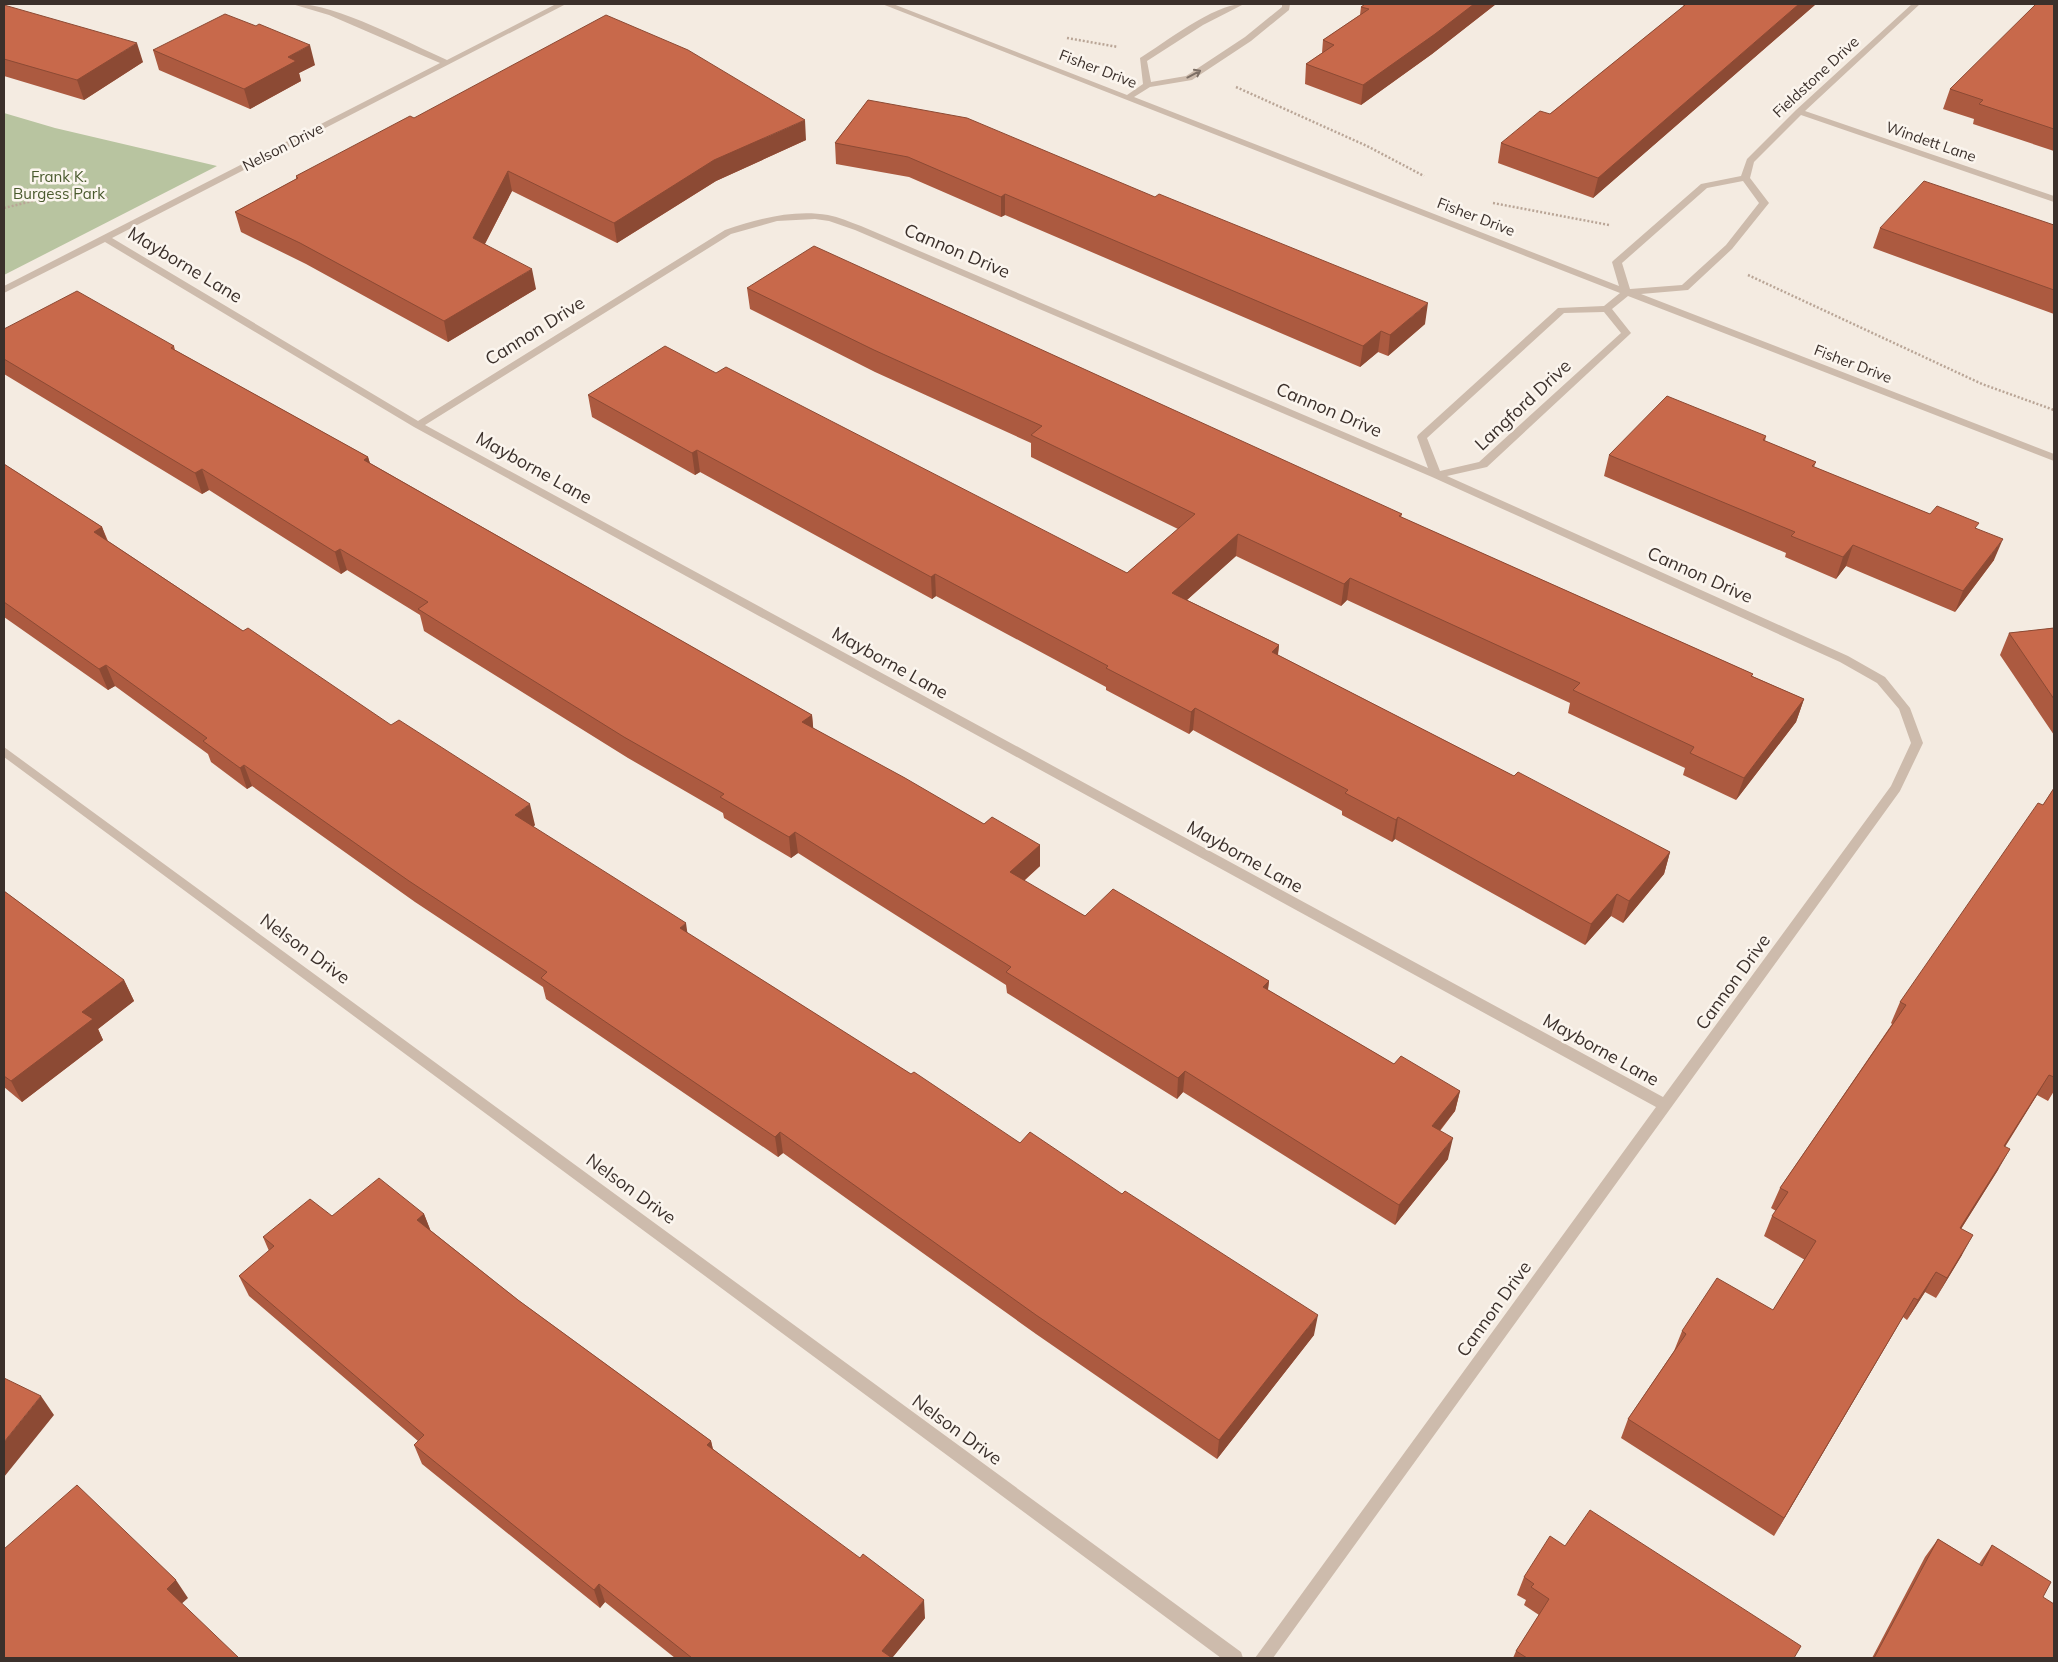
<svg xmlns="http://www.w3.org/2000/svg" width="2058" height="1662" font-family="Mulish,sans-serif">
<style>
.green{fill:#b8c4a0}
.lines{fill:none;stroke-linecap:round;stroke-linejoin:round}
.path{stroke:#b9a596;stroke-width:2.5;stroke-dasharray:2 2;stroke-linecap:butt}
.street{fill:#cdbbac;fill-rule:evenodd}
.wall{fill:#ac5a40}
.shaded-wall{fill:#8c4a34}
.building{fill:#c8694b;stroke:#8c4a34}
.oneway{stroke:#7d6f65}
.labels{text-anchor:middle;stroke-width:5;stroke-linejoin:round;paint-order:stroke}
.far-street-label{font-size:15px;fill:#3b302b;stroke:#fbf5ee}
.far-park-label{font-size:15px;fill:#4a5a2e;stroke:#fbf5ee}
.street-label{font-size:18px;fill:#3b302b;stroke:#fbf5ee}
</style>
<rect width="100%" height="100%" fill="#f4ebe1"/>
<path class="green" d="M4 113 55 128 217 166 4 275Z"/>
<g class="lines">
<path class="path" d="M1067 38 1118 47
M1236 87 1367 146 1424 176
M1493 203 1609 225
M4 208C38 200 76 187 110 199
M1748 275 1982 384 2054 410"/>
<path class="street" d="M292 4C331 1 408 43 447 60L556 4H566L112 238 418 421 725 230C757 219 793 209 828 215 839 217 850 222 861 226L1428 468 1417 437 1418 435 1558 308 1604 306 1620 293 882 4H893L1127 95 1143 84 1140 58C1164 43 1217 2 1244 4L1203 25 1147 61 1151 82 1186 76 1245 37 1282 7V4H1290L1289 10 1251 41 1192 80 1150 87 1134 97 1619 286 1612 262 1614 260 1701 184 1741 176 1747 159 1796 110 1912 4H1920L1805 111 2054 196V202L2051 201 1801 115 1754 162 1750 178 1769 203 1732 249 1688 290 1641 294 2054 454V461L1628 296 1612 309 1631 333 1629 335 1487 467 1447 476 1848 656 1885 677 1910 708 1923 743 1900 791 1273 1658H1255L1656 1107 414 427 105 242 4 293V286L440 63 329 15ZM1743 181 1759 203 1726 245 1682 285 1630 289 1622 263 1707 188ZM815 219 829 221 855 230 1432 477 1840 662 1877 683 1899 709 1911 743 1891 786 1663 1097 425 425 731 234 777 221ZM1604 312 1621 333 1479 462 1440 471 1427 438 1564 313Z
M4 747 1241 1652 1243 1658H1221L4 757Z"/>
</g>
<path class="wall" d="M1365 4H1496L1432 54 1361 105 1305 84 1306 64 1322 53 1323 40 1360 15 1361 7Z
M1684 4H1816L1593 198 1498 163 1501 143 1550 114 1683 7Z
M2054 4V151L1973 124 1974 119 1943 109 1950 89Z
M4 5 143 62 84 100 4 76Z
M256 26 315 65 299 73 301 81 250 109 159 70 153 50Z
M868 100 1425 324 1388 356 1378 352 1360 367 1005 215 1001 217 909 177 836 164 835 143Z
M414 118 806 140 716 181 617 243 512 191 485 244 536 289 448 342 306 264 241 232 235 212 296 179V176Z
M2054 225V314L1873 248 1880 228Z
M747 288 1402 514 1401 517 1753 674 1752 676 1804 699 1796 722 1736 800 1683 775 1685 768 1568 713 1570 703 1347 600 1341 606 1236 556 1187 600 1279 645 1278 655 1514 776 1670 852 1664 874 1623 923 1611 916 1585 945 1395 839 1392 842 1342 815V811L1193 730 1189 734 1106 690V687L936 596 932 599 700 472 695 475 592 417 588 395 716 373 1127 573 1178 529 1031 457V443L875 372 750 309Z
M4 329 174 346 175 350 368 457 370 463 812 715 813 728 984 824 1040 845V866L1024 881 1085 916 1269 981 1268 990 1394 1064 1460 1091 1455 1111 1440 1131 1448 1159 1395 1225 1183 1092 1177 1099 1007 993 1006 985 798 853 791 858 724 818 723 813 628 758 424 631 420 615 347 570 341 574 209 490 202 494 4 374Z
M1766 436 1765 441 1816 462 1814 467 1930 514 1976 528 1994 560 1955 612 1846 566 1836 579 1785 557 1786 553 1604 476 1609 455Z
M4 464 102 527 108 541 535 825 533 827 687 933 1020 1143 1314 1335 1217 1459 1036 1334 783 1153 778 1157 546 999 543 987 415 902 252 786 247 789 211 762 208 754 115 686 108 690 4 617Z
M2054 628V735L2000 655 2009 633Z
M2054 788V1091L2048 1101 2037 1095 2005 1147 1998 1170 1961 1229 1962 1255 1936 1298 1925 1292 1907 1320 1903 1317 1774 1536 1621 1438 1628 1419 1674 1351 1682 1331 1773 1310 1805 1260 1764 1236 1772 1216 1776 1211 1771 1208 1780 1188 1892 1024 1891 1023 1900 1002 2043 805Z
M4 891 124 980 134 1001 98 1029 103 1040 22 1102 4 1087Z
M424 1214 430 1230 518 1300 711 1441 713 1449 925 1618 892 1658H675L605 1602 600 1608 422 1464 414 1445 418 1441 249 1296 239 1276 269 1251 263 1237 332 1216Z
M1938 1539 1979 1564 1992 1545 2043 1597 2054 1658H1872L1925 1557Z
M1565 1546 1794 1658H1513L1516 1651 1539 1615 1524 1605 1526 1600 1517 1595 1524 1577Z"/>
<path class="shaded-wall" d="M1474 4H1496L1432 54 1361 105 1363 85Z
M1799 4H1816L1593 198 1598 178Z
M137 43 143 62 84 100 77 80Z
M310 45 315 65 299 73 301 81 250 109 244 89 288 57Z
M805 120 806 140 716 181 617 243 614 223 714 160Z
M508 171 512 191 477 259 473 238Z
M1005 194V215L1001 217V197Z
M532 269 536 289 448 342 444 321Z
M1428 303 1425 324 1388 356 1390 335Z
M1381 331 1378 352 1360 367 1363 346Z
M697 450 700 472 695 475 692 453Z
M368 457 374 478 364 460Z
M202 469 209 490 202 494 195 473Z
M102 527 110 549 94 532Z
M1238 534 1236 556 1170 615 1172 593Z
M2003 539 1994 560 1955 612 1963 591Z
M1853 545 1846 566 1836 579 1843 557Z
M340 549 347 570 341 574 335 552Z
M935 574 936 596 932 599 931 577Z
M1350 578 1347 600 1341 606 1344 584Z
M1279 645 1276 667 1272 652Z
M106 665 115 686 108 690 99 669Z
M1804 699 1796 722 1736 800 1744 778Z
M1195 708 1193 730 1189 734 1191 712Z
M812 715 814 736 802 722Z
M244 765 252 786 247 789 240 768Z
M530 804 535 825 521 837 515 815Z
M1398 817 1395 839 1392 842 1396 820Z
M795 832 798 853 791 858 789 837Z
M1040 845V866L1010 893V872Z
M1670 852 1664 874 1623 923 1629 901Z
M1617 894 1611 916 1585 945 1591 924Z
M686 923 689 944 680 928Z
M124 980 134 1001 98 1029 103 1040 22 1102 11 1081 82 1012Z
M1269 981 1266 1002 1263 987Z
M1185 1071 1183 1092 1177 1099 1178 1078Z
M2049 1075 2037 1095 1992 1167 2004 1146Z
M1460 1091 1455 1111 1427 1146 1432 1126Z
M780 1132 783 1153 778 1157 775 1137Z
M1453 1138 1448 1159 1395 1225 1399 1205Z
M2010 1149 1998 1170 1949 1248 1960 1228Z
M424 1214 432 1234 417 1220Z
M1973 1235 1962 1255 1936 1298 1947 1278Z
M1936 1272 1925 1292 1907 1320 1918 1300Z
M1914 1298 1903 1317 1774 1536 1784 1518Z
M1318 1315 1314 1335 1217 1459 1219 1440Z
M41 1396 54 1415 4 1477V1442Z
M711 1441 715 1460 707 1445Z
M176 1580 188 1598 178 1607 167 1589Z
M599 1584 605 1602 600 1608 594 1590Z
M924 1600 925 1618 892 1658 882 1651Z"/>
<path class="building" d="M1365 4H1474L1435 34 1363 85 1306 64 1334 45 1323 40 1369 9 1361 7Z
M1683 4H1799L1598 178 1501 143 1540 111 1550 114 1685 5Z
M2036 4H2054V129L1979 104 1983 100 1950 89Z
M4 5 137 43 77 80 4 59Z
M225 14 256 26 259 24 310 45 288 57 296 61 244 89 153 50Z
M606 15 688 50 805 120 714 160 614 223 508 171 473 238 532 269 444 321 300 243 235 212 298 178 296 176 410 116 414 118Z
M868 100 967 118 1155 197 1159 194 1428 303 1390 335 1381 331 1363 346 1005 194 1001 197 908 157 835 143Z
M1924 181 2054 225V290L1880 228Z
M814 246 1402 514 1399 516 1753 674 1751 676 1804 699 1744 778 1690 753 1694 747 1573 690 1580 683 1350 578 1344 584 1238 534 1172 593 1279 645 1272 652 1514 776 1518 772 1670 852 1629 901 1617 894 1591 924 1398 817 1396 820 1345 793 1348 790 1195 708 1191 712 1106 668 1108 666 935 574 931 577 697 450 692 453 588 395 665 346 716 373 726 367 1127 573 1195 514 1031 435 1042 426 874 350 747 288Z
M77 291 174 346 171 348 368 457 364 460 812 715 802 722 905 778 984 824 992 817 1040 845 1010 872 1085 916 1113 889 1269 981 1263 987 1394 1064 1401 1056 1460 1091 1432 1126 1453 1138 1399 1205 1185 1071 1178 1078 1006 972 1011 967 795 832 789 837 720 797 724 794 624 737 418 609 428 602 340 549 335 552 202 469 195 473 4 359V329Z
M1667 396 1766 436 1763 440 1816 462 1812 466 1930 514 1937 506 1979 523 1975 528 2003 539 1963 591 1853 545 1843 557 1791 536 1795 532 1609 455Z
M4 464 102 527 94 532 243 631 248 628 391 725 399 720 530 804 515 815 686 923 680 928 911 1074 914 1072 1020 1143 1030 1132 1122 1194 1125 1191 1318 1315 1219 1440 1036 1315 780 1132 775 1137 541 978 547 972 409 881 244 765 240 768 203 741 207 738 106 665 99 669 4 602Z
M2054 628V699L2009 633Z
M2054 788V1077L2049 1075 2004 1146 2010 1149 1960 1228 1973 1235 1947 1278 1936 1272 1918 1300 1914 1298 1784 1518 1628 1419 1686 1334 1682 1331 1717 1278 1773 1310 1816 1241 1772 1216 1788 1192 1780 1188 1906 1005 1900 1002 2038 803 2043 805Z
M4 891 124 980 82 1012 93 1019 11 1081 4 1076Z
M379 1178 424 1214 417 1220 518 1300 711 1441 707 1445 860 1558 863 1554 924 1600 882 1651 892 1658H692L599 1584 594 1590 414 1445 424 1435 239 1276 274 1246 263 1237 310 1199 332 1216Z
M4 1378 41 1396 4 1442Z
M77 1485 176 1580 167 1589 239 1658H4V1549Z
M1590 1510 1801 1646 1794 1658H1527L1516 1651 1549 1599 1531 1587 1534 1584 1524 1577 1550 1536 1565 1546Z
M1938 1539 1982 1566 1992 1545 2051 1582 2043 1597 2054 1604V1658H1874Z"/>
<defs><path id="oneway-shaft" d="M-6 0H5M1.5-3L5.5 0L1.5 3" fill="none" stroke-width="1.6" stroke-linecap="round" stroke-linejoin="round" transform="scale(1.25)"/></defs>
<use class="oneway" href="#oneway-shaft" transform="translate(1194 74) rotate(-28)"/>
<g class="labels">
<g class="far-street-label">
<text transform="translate(1098 69) rotate(21)" y="5">Fisher Drive</text>
<text transform="translate(1816 77) rotate(-43)" y="5">Fieldstone Drive</text>
<text transform="translate(1931 142) rotate(19)" y="5">Windett Lane</text>
<text transform="translate(283 147) rotate(-27)" y="5">Nelson Drive</text>
<text transform="translate(1476 217) rotate(21)" y="5">Fisher Drive</text>
<text transform="translate(1853 364) rotate(21)" y="5">Fisher Drive</text>
</g>
<g class="far-park-label">
<text x="59" y="182">Frank K.<tspan x="59" dy="17">Burgess Park</tspan></text>
</g>
<g class="street-label">
<text transform="translate(957 251) rotate(23)" y="6">Cannon Drive</text>
<text transform="translate(185 265) rotate(31)" y="6">Mayborne Lane</text>
<text transform="translate(535 331) rotate(-32)" y="6">Cannon Drive</text>
<text transform="translate(1523 405) rotate(-43)" y="6">Langford Drive</text>
<text transform="translate(1329 410) rotate(23)" y="6">Cannon Drive</text>
<text transform="translate(534 468) rotate(29)" y="6">Mayborne Lane</text>
<text transform="translate(1700 575) rotate(24)" y="6">Cannon Drive</text>
<text transform="translate(890 663) rotate(29)" y="6">Mayborne Lane</text>
<text transform="translate(1245 857) rotate(29)" y="6">Mayborne Lane</text>
<text transform="translate(305 949) rotate(36)" y="6">Nelson Drive</text>
<text transform="translate(1733 982) rotate(-54)" y="6">Cannon Drive</text>
<text transform="translate(1601 1050) rotate(29)" y="6">Mayborne Lane</text>
<text transform="translate(631 1189) rotate(36)" y="6">Nelson Drive</text>
<text transform="translate(1494 1309) rotate(-54)" y="6">Cannon Drive</text>
<text transform="translate(957 1430) rotate(36)" y="6">Nelson Drive</text>
</g>
</g>
<rect width="2058" height="1662" fill="none" stroke="#3b302b" stroke-width="10"/>
</svg>
